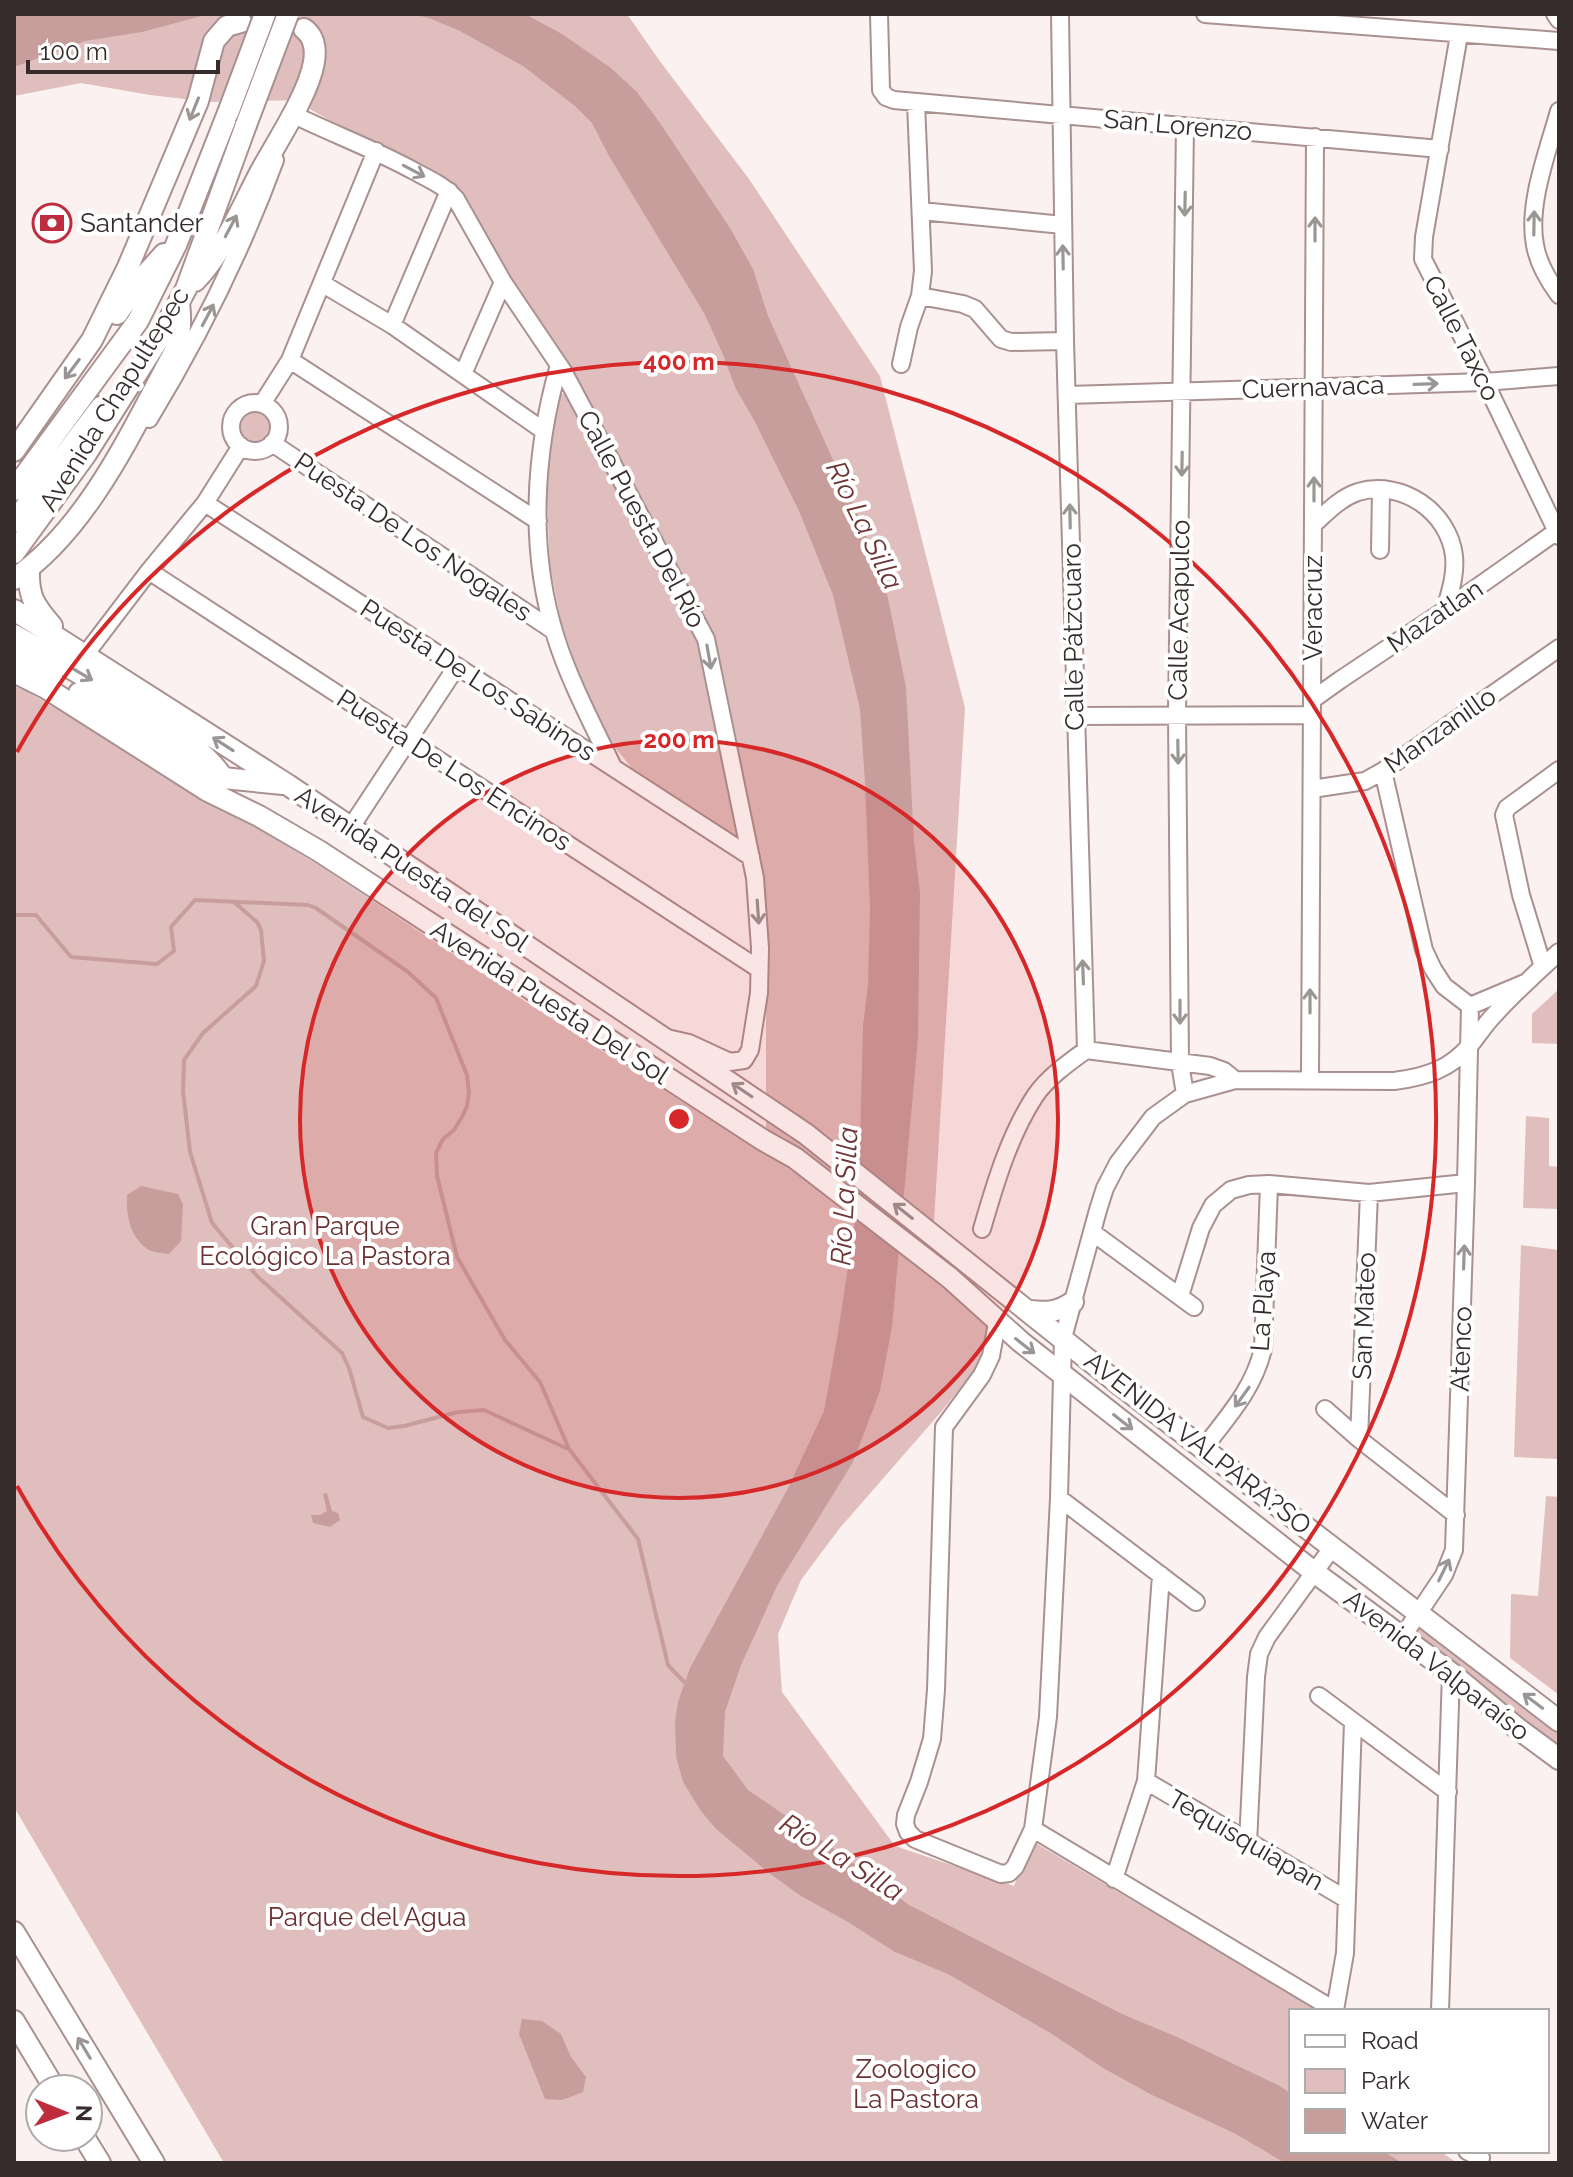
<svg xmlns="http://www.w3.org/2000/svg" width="1573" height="2177" font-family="Raleway,sans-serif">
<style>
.green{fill:#e0bebd}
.water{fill:#c89e9c}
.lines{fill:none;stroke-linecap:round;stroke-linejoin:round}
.stream{stroke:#c89e9c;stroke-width:4}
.minor-casing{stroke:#a99190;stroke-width:20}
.major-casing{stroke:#a99190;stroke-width:24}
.minor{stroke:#fff;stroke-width:16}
.major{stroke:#fff;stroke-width:20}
.major-bridge-casing{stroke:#a99190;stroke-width:24;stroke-linecap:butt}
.major-bridge{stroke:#fff;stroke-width:20}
.oneway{stroke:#9a9696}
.ring{fill:none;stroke:#d62828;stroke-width:4}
.labels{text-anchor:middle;stroke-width:8;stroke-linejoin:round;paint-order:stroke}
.street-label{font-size:26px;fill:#362c2c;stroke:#fff}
.poi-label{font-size:26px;fill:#362c2c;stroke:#fff;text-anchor:start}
.park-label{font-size:26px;fill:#693032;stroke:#fff}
.water-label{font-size:28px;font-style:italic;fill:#6f3637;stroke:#fff}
.centre{fill:#d62828;stroke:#fff;stroke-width:4}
.ring-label{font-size:24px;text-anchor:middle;font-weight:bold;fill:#d62828;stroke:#fff;stroke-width:8;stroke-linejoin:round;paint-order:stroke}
</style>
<rect width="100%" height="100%" fill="#fcf1f1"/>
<path class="green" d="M14 14H627L659 60 749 179 880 376 965 708 934 1221 925 1273 989 1324 981 1362 941 1412 839 1529 801 1580 778 1634 782 1692 895 1846 1014 1886 1032 1841 1319 2011H1291V2151H1440L1457 2163H224L14 1807V686L28 692 317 864 540 1011 766 1155V903L708 642 450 189 308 108 310 100 210 102 150 95 81 83 14 96Z
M560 394H567L700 645 740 833 734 838 634 771 614 746 585 691 561 622 550 566 547 501 548 458Z
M235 427a20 20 0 1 1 40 0a20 20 0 1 1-40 0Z
M1559 989V1044L1532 1043V1014Z
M1526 1116 1549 1118V1166L1559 1167V1209L1523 1208Z
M1521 1245 1559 1250V1459L1514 1457Z
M1546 1496 1559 1497V1695L1510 1658 1511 1594 1538 1596Z
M1418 1624 1559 1724V1746L1414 1636V1628Z"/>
<path class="water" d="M14 14H209L142 32 85 41 14 67Z
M411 14H525L562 34 611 68 637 92 660 123 730 228 753 269 768 316 858 515 875 559 888 598 906 687 914 841 920 893 918 1038 892 1327 880 1391 853 1462 778 1584 741 1665 725 1712 723 1756 748 1790 833 1848 909 1905 1122 2014 1177 2037 1280 2086 1291 2094V2151H1383L1402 2163H1285L1234 2133 1152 2095 1103 2068 1052 2034 948 1974 895 1952 848 1922 801 1896 769 1873 716 1829 701 1811 683 1782 676 1756 675 1722 678 1702 690 1668 787 1490 824 1411 838 1333 855 1220 860 1142 863 1026 868 984 870 908 865 782 860 709 833 595 799 511 754 420 736 389 722 352 704 313 609 156 592 123 575 106 523 66 460 31 429 18Z
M141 1186 178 1194 183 1204 181 1241 169 1254C163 1253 155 1253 149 1250 130 1238 126 1216 127 1195Z
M327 1493 332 1511 338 1513 340 1520 330 1527 313 1523 311 1515H320L327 1511 323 1494Z
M522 2019 542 2021 561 2034 571 2057 586 2077 583 2092 562 2100 545 2099 519 2034Z"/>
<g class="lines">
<path class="stream" d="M234 902 257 922 261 930 264 961 256 986 203 1033 184 1060 183 1091 190 1152 212 1223 257 1276 342 1353 349 1368 363 1417 388 1428 404 1426 458 1412 484 1410 566 1448
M14 915H36L71 957 157 964 174 951 171 927 195 900 308 905 316 908 408 972 436 998 467 1075 469 1092 467 1106 462 1117 454 1130 443 1139 436 1153 437 1176 457 1257 505 1340 540 1382 569 1449 638 1539 668 1665 687 1685"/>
<g class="minor-casing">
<path id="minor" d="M879 14 881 90 886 97 894 100 1440 149
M1060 14 1065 341 1086 1050
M1205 14 1559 41
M1555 14 1559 20
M1459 35 1424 237 1423 259 1485 382 1559 536
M1559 111C1548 151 1527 204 1535 245 1538 264 1548 280 1559 295
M292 114C333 134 374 149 414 171 429 179 445 186 456 199L503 282 563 371 706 639 755 878 760 948 759 993 750 1050 744 1060 730 1062 689 1043 667 1038
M921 211 1063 225
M323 284 392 325 544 431
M920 296 963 304 975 309 1001 339 1011 342 1065 341
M392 325 449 191
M290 360 538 521
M901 364 909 327 920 296 923 271 916 103
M559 365C534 452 528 550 556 638 570 682 593 725 613 767
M463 374 503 282
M1068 395 1485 382 1559 376
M231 427a24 24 0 1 1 48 0a24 24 0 1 1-48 0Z
M262 404 290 360 376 151
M149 419C200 335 241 253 275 160
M272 443 554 631
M205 503 751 857
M1313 525C1327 512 1340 498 1358 492 1402 479 1449 512 1454 556 1456 575 1450 592 1445 610
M1380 550 1381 491
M149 571 759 969
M85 655 149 571 205 503 241 446
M1312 700 1340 680 1445 610 1557 531
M1075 716 1312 715
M1383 771 1424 950 1433 969 1444 986 1470 1006
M1312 789 1365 781 1383 771 1559 648
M351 827 457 666
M1543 967 1521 895 1504 815 1507 808 1559 770
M1086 1050 1210 1066 1224 1071 1235 1080 1394 1081C1426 1077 1451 1069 1471 1044 1479 1034 1486 1023 1495 1014 1515 992 1537 972 1559 952
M1310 1079 1315 137
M1185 1094 1180 1063 1177 715 1185 126
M982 1229C995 1184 1009 1136 1035 1096 1047 1078 1068 1063 1086 1050
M1092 1232 1194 1307
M1180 1296 1201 1228 1213 1205 1231 1190 1249 1185 1269 1184 1369 1193 1466 1183
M997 1323 991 1356 982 1375 944 1427 936 1690 932 1739 919 1782 906 1815 905 1824 908 1832 915 1839 1001 1874 1009 1873 1015 1867 1033 1829 1048 1717 1059 1498 1063 1338 1098 1210 1105 1188 1118 1163 1153 1117 1185 1094 1235 1080
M1325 1409 1359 1439 1456 1515
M1359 1439 1369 1193
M1203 1449C1228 1416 1253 1390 1263 1349L1269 1184
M1059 1498 1196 1602
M1403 1636 1444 1575 1454 1550 1466 1183 1470 1006 1527 982
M1319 1696 1448 1792
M1146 1781 1346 1899
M1033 1829 1336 2011
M1248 1843 1256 1677 1259 1654 1267 1637 1332 1548
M1114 1879 1146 1781 1161 1575
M1335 2010 1345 1953 1353 1722
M1440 2011 1451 1673
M1467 2151 1481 2158"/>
</g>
<g class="major-casing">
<path id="major" d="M195 281C225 250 242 206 262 169 278 140 309 93 314 62 316 49 315 37 304 29
M117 314 139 282 164 254
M14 451 92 340 128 267 198 101 214 41 227 26 241 22
M14 490 138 321 176 245 228 113
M14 522 101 407
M14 553 86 454 158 340 186 289 246 125
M29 569C28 597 34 605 52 626
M14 579C89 528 133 428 175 351 181 333 181 320 179 302
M14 610 288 785 806 1134 1120 1385 1559 1721
M14 635C60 661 104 688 148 717 174 734 203 749 221 775
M14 654 52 677
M14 672 46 688 208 791 259 816 319 851 763 1140 795 1158 950 1278 1021 1342 1314 1572 1451 1673 1517 1728 1559 1759
M79 693 200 770 223 778 283 784
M1030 1311C1048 1313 1058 1312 1073 1302
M14 1932 154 2163
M14 2021 55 2089
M84 2137 100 2163"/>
</g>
<use href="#minor" class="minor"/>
<use href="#major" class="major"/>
<g class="major-bridge-casing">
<path id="major-bridge" d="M228 113 265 14
M246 125 288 14"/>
</g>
<use href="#major-bridge" class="major-bridge"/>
</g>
<defs><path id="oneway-shaft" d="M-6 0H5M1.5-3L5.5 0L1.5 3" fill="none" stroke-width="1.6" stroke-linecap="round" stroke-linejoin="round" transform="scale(2)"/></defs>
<g class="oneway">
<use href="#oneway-shaft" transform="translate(194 109) rotate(112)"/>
<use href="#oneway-shaft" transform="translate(414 171) rotate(28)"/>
<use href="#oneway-shaft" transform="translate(1185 204) rotate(91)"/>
<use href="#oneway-shaft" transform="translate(1534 223) rotate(-89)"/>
<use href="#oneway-shaft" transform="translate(231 226) rotate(-62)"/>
<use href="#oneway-shaft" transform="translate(1315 229) rotate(-90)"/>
<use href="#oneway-shaft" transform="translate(1063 257) rotate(-91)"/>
<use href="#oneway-shaft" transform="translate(208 315) rotate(-62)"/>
<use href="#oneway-shaft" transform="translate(72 369) rotate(127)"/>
<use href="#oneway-shaft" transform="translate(1426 384) rotate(-2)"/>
<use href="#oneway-shaft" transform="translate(1182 464) rotate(91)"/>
<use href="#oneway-shaft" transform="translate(1314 489) rotate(-90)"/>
<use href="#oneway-shaft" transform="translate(1070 516) rotate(-91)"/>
<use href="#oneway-shaft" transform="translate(709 657) rotate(80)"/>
<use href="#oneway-shaft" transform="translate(82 674) rotate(31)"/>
<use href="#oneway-shaft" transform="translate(223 744) rotate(-147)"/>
<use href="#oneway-shaft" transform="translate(1178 752) rotate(89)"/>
<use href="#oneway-shaft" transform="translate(758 912) rotate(86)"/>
<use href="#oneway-shaft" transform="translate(1083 972) rotate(-92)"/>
<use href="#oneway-shaft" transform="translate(1310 1001) rotate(-90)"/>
<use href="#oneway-shaft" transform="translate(1180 1012) rotate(90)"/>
<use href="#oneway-shaft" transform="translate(742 1090) rotate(-146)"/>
<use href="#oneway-shaft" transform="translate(903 1211) rotate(-142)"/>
<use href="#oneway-shaft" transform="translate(1464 1257) rotate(-88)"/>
<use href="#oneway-shaft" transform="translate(1025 1346) rotate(38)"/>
<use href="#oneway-shaft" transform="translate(1242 1397) rotate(126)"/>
<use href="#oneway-shaft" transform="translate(1123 1422) rotate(38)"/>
<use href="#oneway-shaft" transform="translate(1444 1570) rotate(-64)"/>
<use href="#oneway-shaft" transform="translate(1533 1701) rotate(-143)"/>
<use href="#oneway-shaft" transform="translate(84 2048) rotate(-121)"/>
</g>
<circle cx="679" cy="1119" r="379" fill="#d62828" fill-opacity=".12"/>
<g class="ring">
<circle cx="679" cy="1119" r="379"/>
<path d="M17 752A757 757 0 1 1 17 1486"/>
</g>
<defs>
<g id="bank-ring" transform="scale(2)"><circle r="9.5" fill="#fff" stroke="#be2d3e" stroke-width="1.5"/><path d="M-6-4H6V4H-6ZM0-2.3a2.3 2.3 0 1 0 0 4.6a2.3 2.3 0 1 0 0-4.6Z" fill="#be2d3e"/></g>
</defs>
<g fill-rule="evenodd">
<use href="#bank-ring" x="52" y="223"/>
</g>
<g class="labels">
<g class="street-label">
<text transform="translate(1178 125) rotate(5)" y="9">San Lorenzo</text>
<text transform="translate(1462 338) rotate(63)" y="9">Calle Taxco</text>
<text transform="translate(1313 387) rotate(-2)" y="9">Cuernavaca</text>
<text transform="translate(114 399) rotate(-58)" y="9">Avenida Chapultepec</text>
<text transform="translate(642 519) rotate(62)" y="9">Calle Puesta Del Río</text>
<text transform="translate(413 537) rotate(34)" y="9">Puesta De Los Nogales</text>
<text transform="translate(1313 608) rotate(-90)" y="9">Veracruz</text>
<text transform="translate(1179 610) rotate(-89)" y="9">Calle Acapulco</text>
<text transform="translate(1435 616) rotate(-34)" y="9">Mazatlan</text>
<text transform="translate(1073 637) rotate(-91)" y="9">Calle Pátzcuaro</text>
<text transform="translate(478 680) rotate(33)" y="9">Puesta De Los Sabinos</text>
<text transform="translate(1440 730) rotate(-35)" y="9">Manzanillo</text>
<text transform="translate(454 770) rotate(33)" y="9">Puesta De Los Encinos</text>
<text transform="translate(412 869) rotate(34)" y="9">Avenida Puesta del Sol</text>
<text transform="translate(550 1002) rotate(33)" y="9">Avenida Puesta Del Sol</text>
<text transform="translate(1263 1301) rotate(-86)" y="9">La Playa</text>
<text transform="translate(1364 1316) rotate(-88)" y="9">San Mateo</text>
<text transform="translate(1461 1349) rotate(-88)" y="9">Atenco</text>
<text transform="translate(1198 1443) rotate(38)" y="9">AVENIDA VALPARA?SO</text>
<text transform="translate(1437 1665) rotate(38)" y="9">Avenida Valparaíso</text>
<text transform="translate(1246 1840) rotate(30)" y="9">Tequisquiapan</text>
</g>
<g class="poi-label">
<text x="80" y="232">Santander</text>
</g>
<g class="park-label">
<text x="325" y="1235">Gran Parque<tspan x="325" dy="30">Ecológico La Pastora</tspan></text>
<text x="367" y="1926">Parque del Agua</text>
<text x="916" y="2078">Zoologico<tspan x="916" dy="30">La Pastora</tspan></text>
</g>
<g class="water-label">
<text transform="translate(865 525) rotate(64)" y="10">Río La Silla</text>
<text transform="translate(844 1196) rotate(-87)" y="10">Río La Silla</text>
<text transform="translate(842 1857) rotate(32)" y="10">Río La Silla</text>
</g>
</g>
<circle cx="679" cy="1119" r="12" class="centre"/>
<g class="ring-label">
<text x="679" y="370">400 m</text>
<text x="679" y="748">200 m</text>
</g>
<rect width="1573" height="2177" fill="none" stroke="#362c2c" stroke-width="32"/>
<rect x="1289" y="2009" width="260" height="144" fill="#ffffff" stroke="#afabab" stroke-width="2"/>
<rect x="1305" y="2035" width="40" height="12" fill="#ffffff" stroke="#afabab" stroke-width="2"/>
<text x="1361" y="2049" font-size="24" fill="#362c2c">Road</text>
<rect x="1305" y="2069" width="40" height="24" fill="#e0bebd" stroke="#afabab" stroke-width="2"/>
<text x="1361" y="2089" font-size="24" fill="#362c2c">Park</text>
<rect x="1305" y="2109" width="40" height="24" fill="#c89e9c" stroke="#afabab" stroke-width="2"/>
<text x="1361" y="2129" font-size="24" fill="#362c2c">Water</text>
<g transform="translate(64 2113) rotate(91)"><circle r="38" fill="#ffffff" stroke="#afabab" stroke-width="2"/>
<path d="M0-6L14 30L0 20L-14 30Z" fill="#be2d3e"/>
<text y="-12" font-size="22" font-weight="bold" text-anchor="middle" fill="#362c2c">N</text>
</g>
<path d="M28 60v12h190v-12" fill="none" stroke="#362c2c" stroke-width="4"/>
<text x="40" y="60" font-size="24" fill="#362c2c" stroke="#ffffff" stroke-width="6" paint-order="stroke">100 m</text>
</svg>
